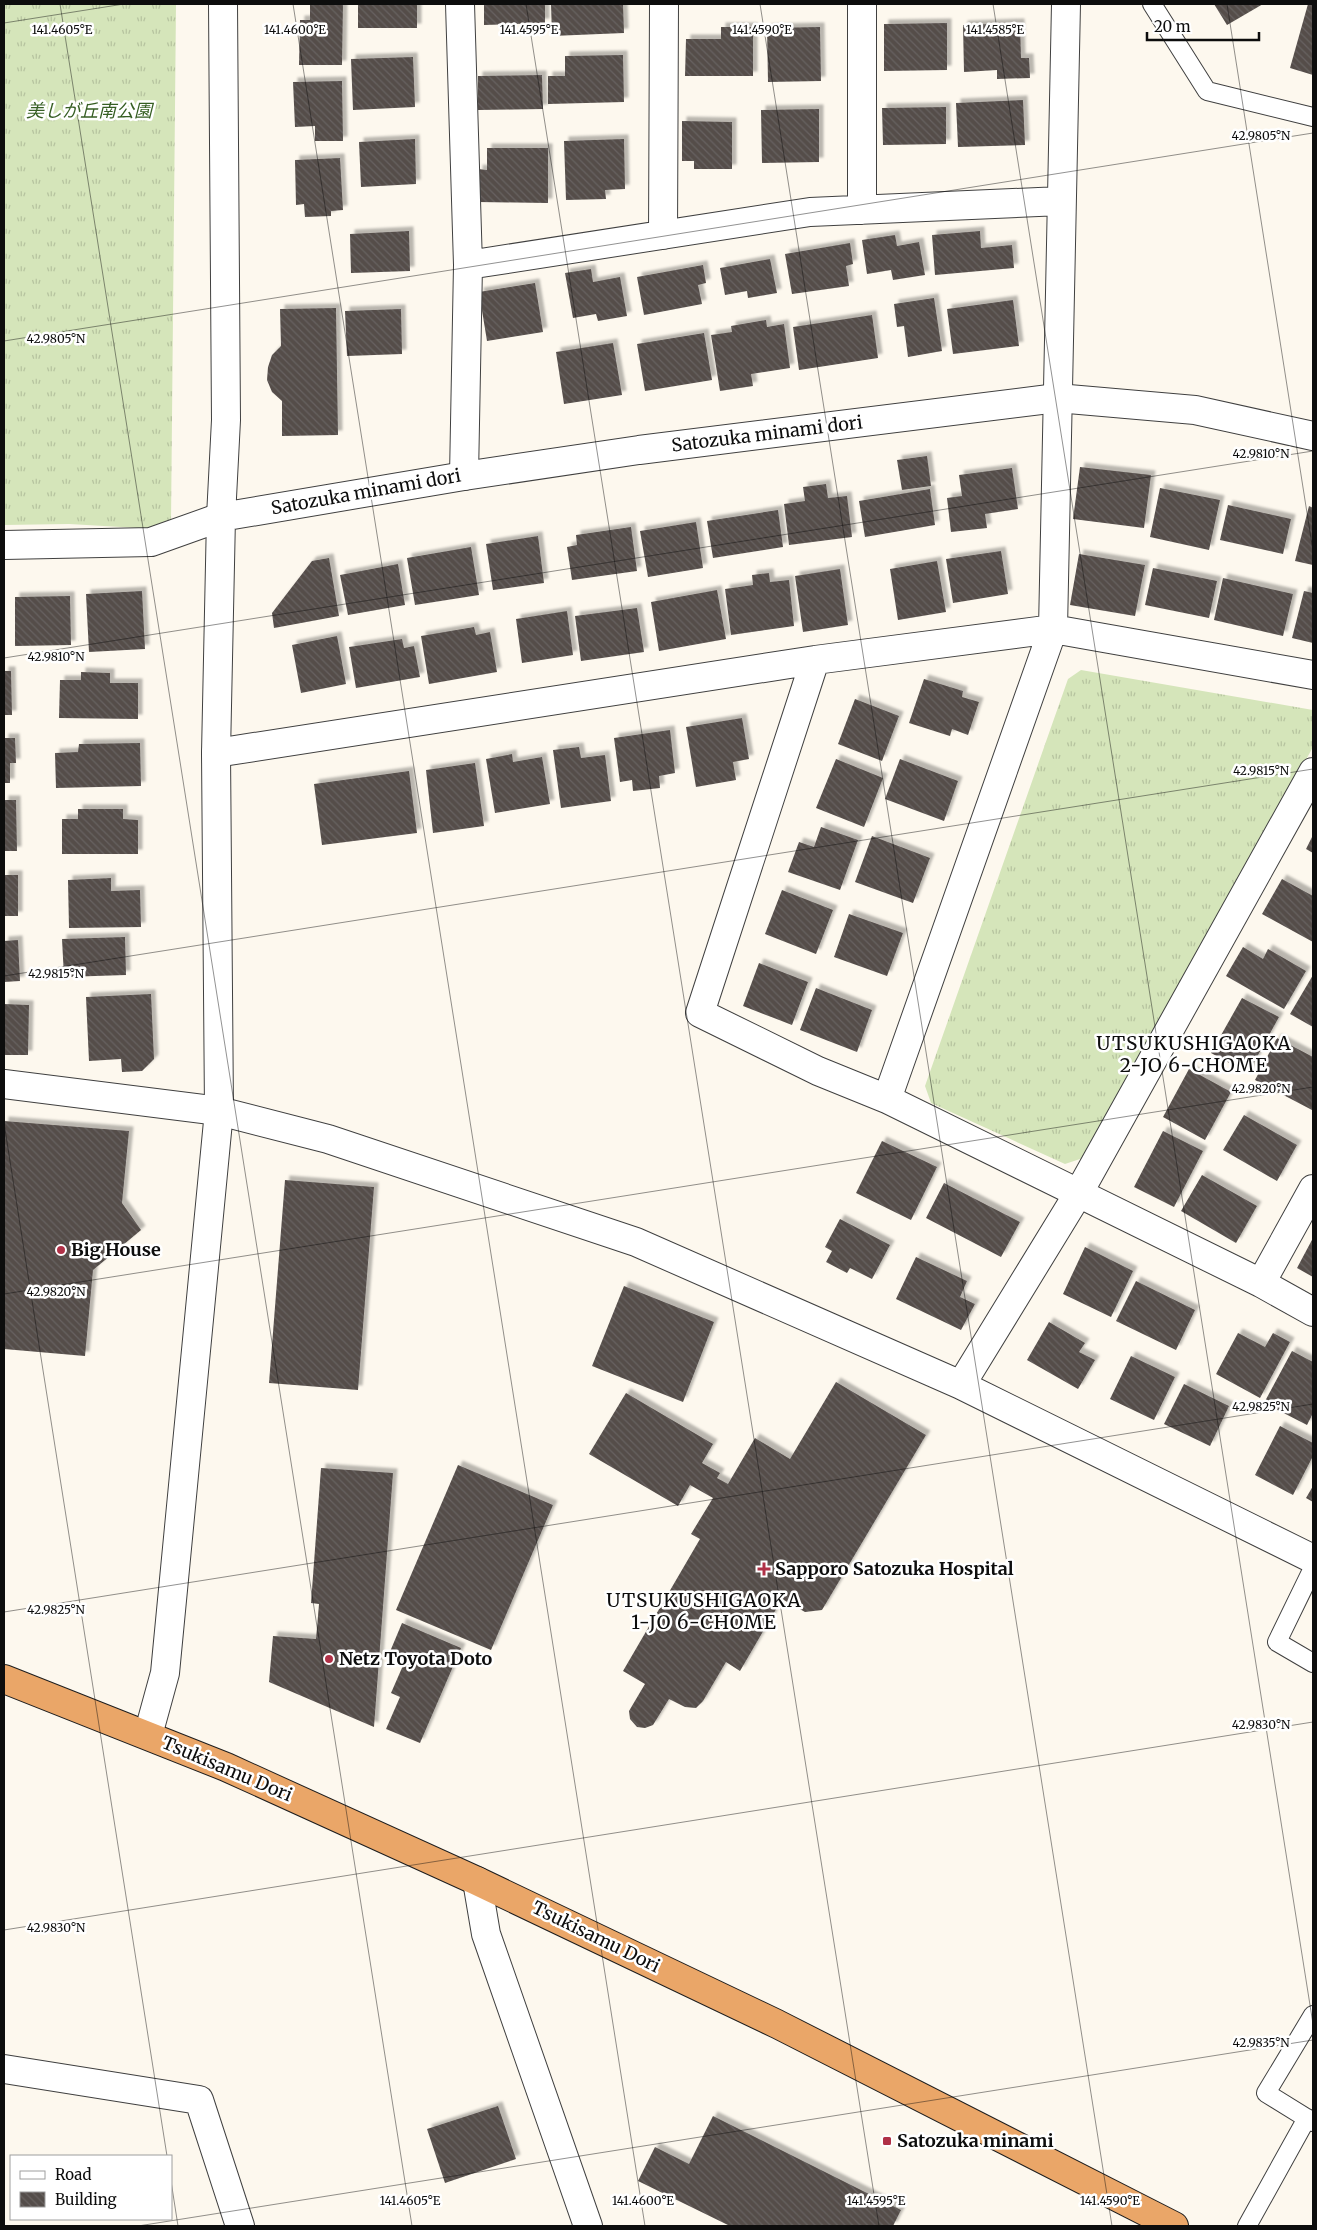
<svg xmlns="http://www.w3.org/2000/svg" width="1317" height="2230" font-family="Merriweather,'Noto Sans JP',serif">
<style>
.grass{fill:url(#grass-tufts)}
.building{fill:url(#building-back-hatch);filter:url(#shadow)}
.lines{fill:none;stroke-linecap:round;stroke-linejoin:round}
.service-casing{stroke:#404040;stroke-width:20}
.minor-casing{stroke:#404040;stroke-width:30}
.tertiary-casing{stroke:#404040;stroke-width:30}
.trunk-casing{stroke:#1e1e1e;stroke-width:30}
.service{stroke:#fff;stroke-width:18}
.minor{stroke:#fff;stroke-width:28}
.tertiary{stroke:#fff;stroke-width:28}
.trunk{stroke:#eaa668;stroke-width:28}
.ticks{fill:none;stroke:#0d0d0d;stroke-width:1;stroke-opacity:0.45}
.poi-dot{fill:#b03147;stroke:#fff;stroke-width:2}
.labels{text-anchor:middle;stroke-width:5;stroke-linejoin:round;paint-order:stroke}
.park-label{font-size:18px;font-style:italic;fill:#365e23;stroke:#fff}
.street-label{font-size:18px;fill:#0d0d0d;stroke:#fff}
.poi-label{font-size:18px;font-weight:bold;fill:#0d0d0d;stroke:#fff;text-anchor:start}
.neighbourhood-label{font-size:19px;letter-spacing:1px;fill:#0d0d0d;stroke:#fff}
.ticks-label{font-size:12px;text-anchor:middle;fill:#0d0d0d;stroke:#fff;stroke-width:5;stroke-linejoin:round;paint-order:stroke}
</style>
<defs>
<pattern id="grass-tufts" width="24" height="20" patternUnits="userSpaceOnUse" patternTransform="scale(1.25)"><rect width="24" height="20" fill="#d5e5ba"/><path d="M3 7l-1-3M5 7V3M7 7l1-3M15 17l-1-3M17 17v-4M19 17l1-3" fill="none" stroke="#b6c39f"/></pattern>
<pattern id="building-back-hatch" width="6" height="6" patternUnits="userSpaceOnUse" patternTransform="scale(1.25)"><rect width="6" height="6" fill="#544d4a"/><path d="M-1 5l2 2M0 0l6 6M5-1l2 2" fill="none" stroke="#686260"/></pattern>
<filter id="shadow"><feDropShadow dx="4.5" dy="-4.5" stdDeviation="1" flood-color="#0004"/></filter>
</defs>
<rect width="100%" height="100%" fill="#fdf8ee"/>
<path class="grass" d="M4 4H176L171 523 156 529 69 524 4 525Z
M1081 670 1313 710V747L1086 1157 1065 1164 931 1103 925 1086 1068 679Z"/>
<path class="building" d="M310 4H343L342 65H299L300 20H310Z
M358 4H417V28H358Z
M484 4H545V23L484 25Z
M551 4H623L624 33 552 36Z
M1214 4H1263L1227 25Z
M1308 4H1313V75L1290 68Z
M947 23V70L884 71V24Z
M1020 23 1021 58H1029L1030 78 997 79V70L964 72 963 25Z
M721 27H753V76H685L686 39H721Z
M820 27 821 81 768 82 767 28Z
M623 55 624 102 548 104V76H565V56Z
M413 57 415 107 353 110 351 59Z
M542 75 543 109 478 110V76Z
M342 81 343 141H315V126L295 127 293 82Z
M1023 100 1025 145 958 147 956 103Z
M946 107V144L883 145 882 108Z
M819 109V162L762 163 761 110Z
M682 121 732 122V169H694V161H682Z
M415 139 416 184 361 187 359 142Z
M624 139 625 189 605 190 606 199 566 200 564 141Z
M487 148H548V203L478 202V169L487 170Z
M340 158 343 210 331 211V216L305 217 304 204 296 205 295 160Z
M409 231 410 271 351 273 350 234Z
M980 231 981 248 1012 245 1014 268 935 275 932 235Z
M895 235 897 246 919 242 925 275 893 280 891 270 867 274 862 240Z
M850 243 853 264 846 266 849 286 792 294 785 254Z
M770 259 777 293 748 298 747 291 725 295 720 268Z
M703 265 706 283 698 285 702 304 644 315 637 277Z
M591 269 593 282 620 277 627 316 598 321 596 314 573 318 565 273Z
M535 283 543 332 487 341 479 292Z
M934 298 942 351 908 357 904 326 897 327 894 304Z
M1013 300 1019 346 953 354 947 309Z
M336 308 338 435 282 436V401L272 392 267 380 268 367 272 355 281 346 280 309Z
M401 309 402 354 347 356 345 311Z
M872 315 878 358 799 370 793 327Z
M766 320 767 327 784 324 790 368 751 374 753 386 720 391 711 335 732 332 731 326Z
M704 333 712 380 645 391 637 344Z
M613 343 622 395 564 404 556 352Z
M927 456 931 486 902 490 897 460Z
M1080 467 1151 475 1144 528 1073 519Z
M1012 468 1018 509 985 514 987 528 951 532 947 498 962 496 959 475Z
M826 484 828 498 847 496 852 537 789 545 784 504 805 501 803 487Z
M1160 488 1220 500 1209 550 1150 537Z
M930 489 935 525 865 537 859 501Z
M1228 505 1291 519 1283 554 1220 540Z
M1309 506 1313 508V565L1295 561Z
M778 510 783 547 713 558 707 521Z
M696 522 703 568 648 577 640 531Z
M631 527 637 571 572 580 567 547 577 545 576 535Z
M538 536 544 583 493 590 486 544Z
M471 547 479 595 415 605 407 558Z
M1001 551 1008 594 953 603 946 559Z
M1079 554 1145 565 1135 616 1070 605Z
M329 558 339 616 274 628 272 613 312 561Z
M937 561 946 612 898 620 890 569Z
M398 564 405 605 348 615 340 575Z
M1153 568 1217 581 1209 618 1145 605Z
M840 569 848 625 803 632 795 576Z
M769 573 770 582 789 580 794 626 731 635 725 589 753 585 752 575Z
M1223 578 1293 594 1283 636 1214 620Z
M717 590 726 639 659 651 651 602Z
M142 591 145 649 89 652 86 594Z
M1304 591 1313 593V643L1292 638Z
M70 596 71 645 15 646V597Z
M637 608 644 652 581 661 575 616Z
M567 611 573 655 522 663 516 619Z
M474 627 476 635 490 632 497 672 429 684 421 636Z
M337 636 346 684 301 693 292 645Z
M402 639 404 648 414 646 420 677 356 688 349 647Z
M4 671H11L12 715H4Z
M81 672 110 673V683H138V719L59 718 60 680H81Z
M924 679 963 691 962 697 979 702 968 735 952 729 950 736 909 723Z
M855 699 899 716 882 761 838 744Z
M742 718 749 759 733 762 736 780 696 787 686 727Z
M670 730 675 773 659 776 660 788 633 791 632 780 620 782 614 738Z
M4 738H15L16 763H10V783H4Z
M140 743 141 786 56 788 55 753 78 752 79 744Z
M579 747 581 758 605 755 611 801 561 808 553 750Z
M512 754 513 762 542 757 550 804 495 813 486 759Z
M836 759 883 778 864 827 816 808Z
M900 759 958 781 944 821 885 799Z
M475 763 484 826 433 833 426 770Z
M409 771 417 833 322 845 314 784Z
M4 800H16L17 851H4Z
M78 809H123V819L138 820V854H62V819H78Z
M821 827 858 840 840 890 788 872 799 842 814 847Z
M1313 835V853L1306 849Z
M872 836 930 858 913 903 855 882Z
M4 875H18V916H4Z
M111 878V891L140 890 141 927 69 928 68 880Z
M1282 879 1313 896V942L1262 914Z
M782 890 833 910 816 954 765 934Z
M849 914 903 933 887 976 834 957Z
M125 937 126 975 64 977 62 939Z
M18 940 20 981 4 982V941Z
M1243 947 1263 959 1268 949 1306 971 1284 1009 1226 976Z
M759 963 808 982 792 1025 743 1006Z
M1313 975V1027L1290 1014Z
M816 988 872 1010 857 1052 800 1030Z
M151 994 154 1059 142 1071 122 1072 121 1059 89 1061 86 997Z
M1242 998 1279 1017 1248 1073 1211 1053Z
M4 1004 29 1005 28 1055H4Z
M1277 1038 1313 1057 1312 1110 1255 1080Z
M1189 1069 1231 1092 1205 1140 1163 1117Z
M1244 1115 1297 1145 1277 1181 1223 1150Z
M4 1121 129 1131 122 1203 141 1230 93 1270 85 1356 4 1349Z
M1163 1131 1203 1151 1174 1207 1134 1187Z
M882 1141 937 1167 911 1220 856 1193Z
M1202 1175 1257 1206 1236 1243 1181 1211Z
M285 1180 374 1187 358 1390 269 1383Z
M944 1183 1020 1222 1001 1257 926 1218Z
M840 1219 890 1245 872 1279 850 1268 847 1273 826 1262 832 1251 825 1247Z
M1313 1238V1277L1297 1268Z
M1085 1247 1133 1271 1111 1317 1063 1294Z
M916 1257 967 1281 960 1297 975 1304 961 1330 896 1299Z
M1136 1281 1195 1310 1176 1350 1116 1321Z
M624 1286 714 1322 683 1402 592 1366Z
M1049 1322 1085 1343 1079 1352 1095 1360 1078 1389 1027 1360Z
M1238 1333 1265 1347 1273 1333 1290 1342 1260 1398 1216 1374Z
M1292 1351 1313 1362V1413L1307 1425 1264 1403Z
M1131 1356 1175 1377 1154 1420 1110 1399Z
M836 1382 926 1435 822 1610 805 1612 782 1599 740 1671 726 1662 703 1701 696 1708 685 1707 669 1699 653 1725 645 1728 637 1727 630 1719 629 1711 645 1684 623 1671 700 1539 691 1534 713 1498 690 1485 678 1506 589 1454 626 1393 713 1444 702 1463 720 1473 717 1478 728 1484 755 1438 790 1459Z
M1184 1384 1229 1406 1210 1446 1164 1424Z
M1280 1426 1313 1443V1456L1293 1495 1255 1475Z
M458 1465 553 1505 491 1650 396 1610Z
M321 1468 393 1473 374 1727 269 1682 273 1636 316 1639 319 1604 311 1603Z
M1313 1486V1502L1306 1498Z
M402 1623 461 1648 420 1743 386 1729 400 1697 391 1693 405 1661 389 1654Z
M498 2106 516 2159 445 2183 427 2129Z
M713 2116 901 2210 893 2226H730L638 2181 655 2147 689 2164Z"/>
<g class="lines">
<g class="service-casing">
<path id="service" d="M1152 4 1207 91 1313 117
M1313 1568 1277 1642 1313 1663
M1313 2015 1266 2093 1313 2122
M1247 2226 1307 2118"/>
</g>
<g class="minor-casing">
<path id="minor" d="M460 4 468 265 464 476
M862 210V4
M663 235 664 4
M468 265 810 212 1061 201
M4 545 151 542 221 517
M815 660 700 1013 818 1071 887 1099 1261 1283 1313 1312
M216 753 815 660 1053 629 1313 675
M4 1084 219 1111 328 1139 636 1242 961 1385 1313 1559
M887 1099 1053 629 1066 4
M1261 1283 1313 1189
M961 1385 1078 1194 1313 772
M477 1881 486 1934 588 2226
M4 2069 199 2100 240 2226"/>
</g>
<g class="tertiary-casing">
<path id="tertiary" d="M221 517 464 476 639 450 1057 398 1195 410 1313 436
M148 1735 165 1673 219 1111 216 753 221 517 226 420 223 4"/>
</g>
<g class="trunk-casing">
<path id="trunk" d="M4 1679 226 1767 477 1881 777 2024 1174 2226"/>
</g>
<use href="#service" class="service"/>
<use href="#minor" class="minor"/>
<use href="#tertiary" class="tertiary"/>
<use href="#trunk" class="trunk"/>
</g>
<path class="ticks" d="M60 4 412 2226M293 4 645 2226M526 4 879 2226M760 4 1112 2226M993 4 1313 2024M1227 4 1313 551M4 23 124 4M4 341 1313 133M4 658 1313 451M4 976 1313 769M4 1123 167 2156M4 1294 1313 1087M4 1612 1313 1404M4 1930 1313 1722M171 2181 178 2226M138 2226 1313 2040"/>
<g class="poi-dot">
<circle cx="61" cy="1250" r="5"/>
<path d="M761.5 1561.5h5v5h5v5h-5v5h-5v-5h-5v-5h5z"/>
<circle cx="329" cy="1659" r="5"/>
<rect x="882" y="2136" width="10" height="10" rx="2.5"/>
</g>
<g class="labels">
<g class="park-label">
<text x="89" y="117">美しが丘南公園</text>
</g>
<g class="street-label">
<text transform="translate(767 434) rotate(-7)" y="6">Satozuka minami dori</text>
<text transform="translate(366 492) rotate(-10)" y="6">Satozuka minami dori</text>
<text transform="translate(227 1769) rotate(23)" y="6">Tsukisamu Dori</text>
<text transform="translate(596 1937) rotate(26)" y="6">Tsukisamu Dori</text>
</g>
<g class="poi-label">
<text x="71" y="1256">Big House</text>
<text x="775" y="1575">Sapporo Satozuka Hospital</text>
<text x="339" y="1665">Netz Toyota Doto</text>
<text x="897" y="2147">Satozuka minami</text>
</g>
<g class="neighbourhood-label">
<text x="1194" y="1050">UTSUKUSHIGAOKA<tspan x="1194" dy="22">2-JO 6-CHOME</tspan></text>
<text x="704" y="1607">UTSUKUSHIGAOKA<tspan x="704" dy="22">1-JO 6-CHOME</tspan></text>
</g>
</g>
<g class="ticks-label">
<text x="62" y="34">141.4605°E</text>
<text x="295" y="34">141.4600°E</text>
<text x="529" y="34">141.4595°E</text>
<text x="762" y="34">141.4590°E</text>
<text x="995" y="34">141.4585°E</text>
<text x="1261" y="140">42.9805°N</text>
<text x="56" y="343">42.9805°N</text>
<text x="1261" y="458">42.9810°N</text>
<text x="56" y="661">42.9810°N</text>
<text x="1261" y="775">42.9815°N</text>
<text x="56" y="978">42.9815°N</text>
<text x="1261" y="1093">42.9820°N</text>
<text x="56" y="1296">42.9820°N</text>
<text x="1261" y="1411">42.9825°N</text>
<text x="56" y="1614">42.9825°N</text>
<text x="1261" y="1729">42.9830°N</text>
<text x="56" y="1932">42.9830°N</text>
<text x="1261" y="2047">42.9835°N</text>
<text x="410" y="2205">141.4605°E</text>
<text x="643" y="2205">141.4600°E</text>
<text x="876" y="2205">141.4595°E</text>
<text x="1110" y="2205">141.4590°E</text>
</g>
<rect width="1317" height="2230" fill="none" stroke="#0d0d0d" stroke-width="10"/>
<rect x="10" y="2155" width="162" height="65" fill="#ffffff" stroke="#9e9e9e"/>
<rect x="20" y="2171" width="25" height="8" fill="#ffffff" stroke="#9e9e9e"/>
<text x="55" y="2180" font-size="15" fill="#0d0d0d">Road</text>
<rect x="20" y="2192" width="25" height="15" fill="url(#building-back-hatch)" stroke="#9e9e9e"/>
<text x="55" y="2205" font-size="15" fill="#0d0d0d">Building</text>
<path d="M1147 32v8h112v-8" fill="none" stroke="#0d0d0d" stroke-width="2.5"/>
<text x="1154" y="32" font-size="15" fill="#0d0d0d" stroke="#ffffff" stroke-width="4" paint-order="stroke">20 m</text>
</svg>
